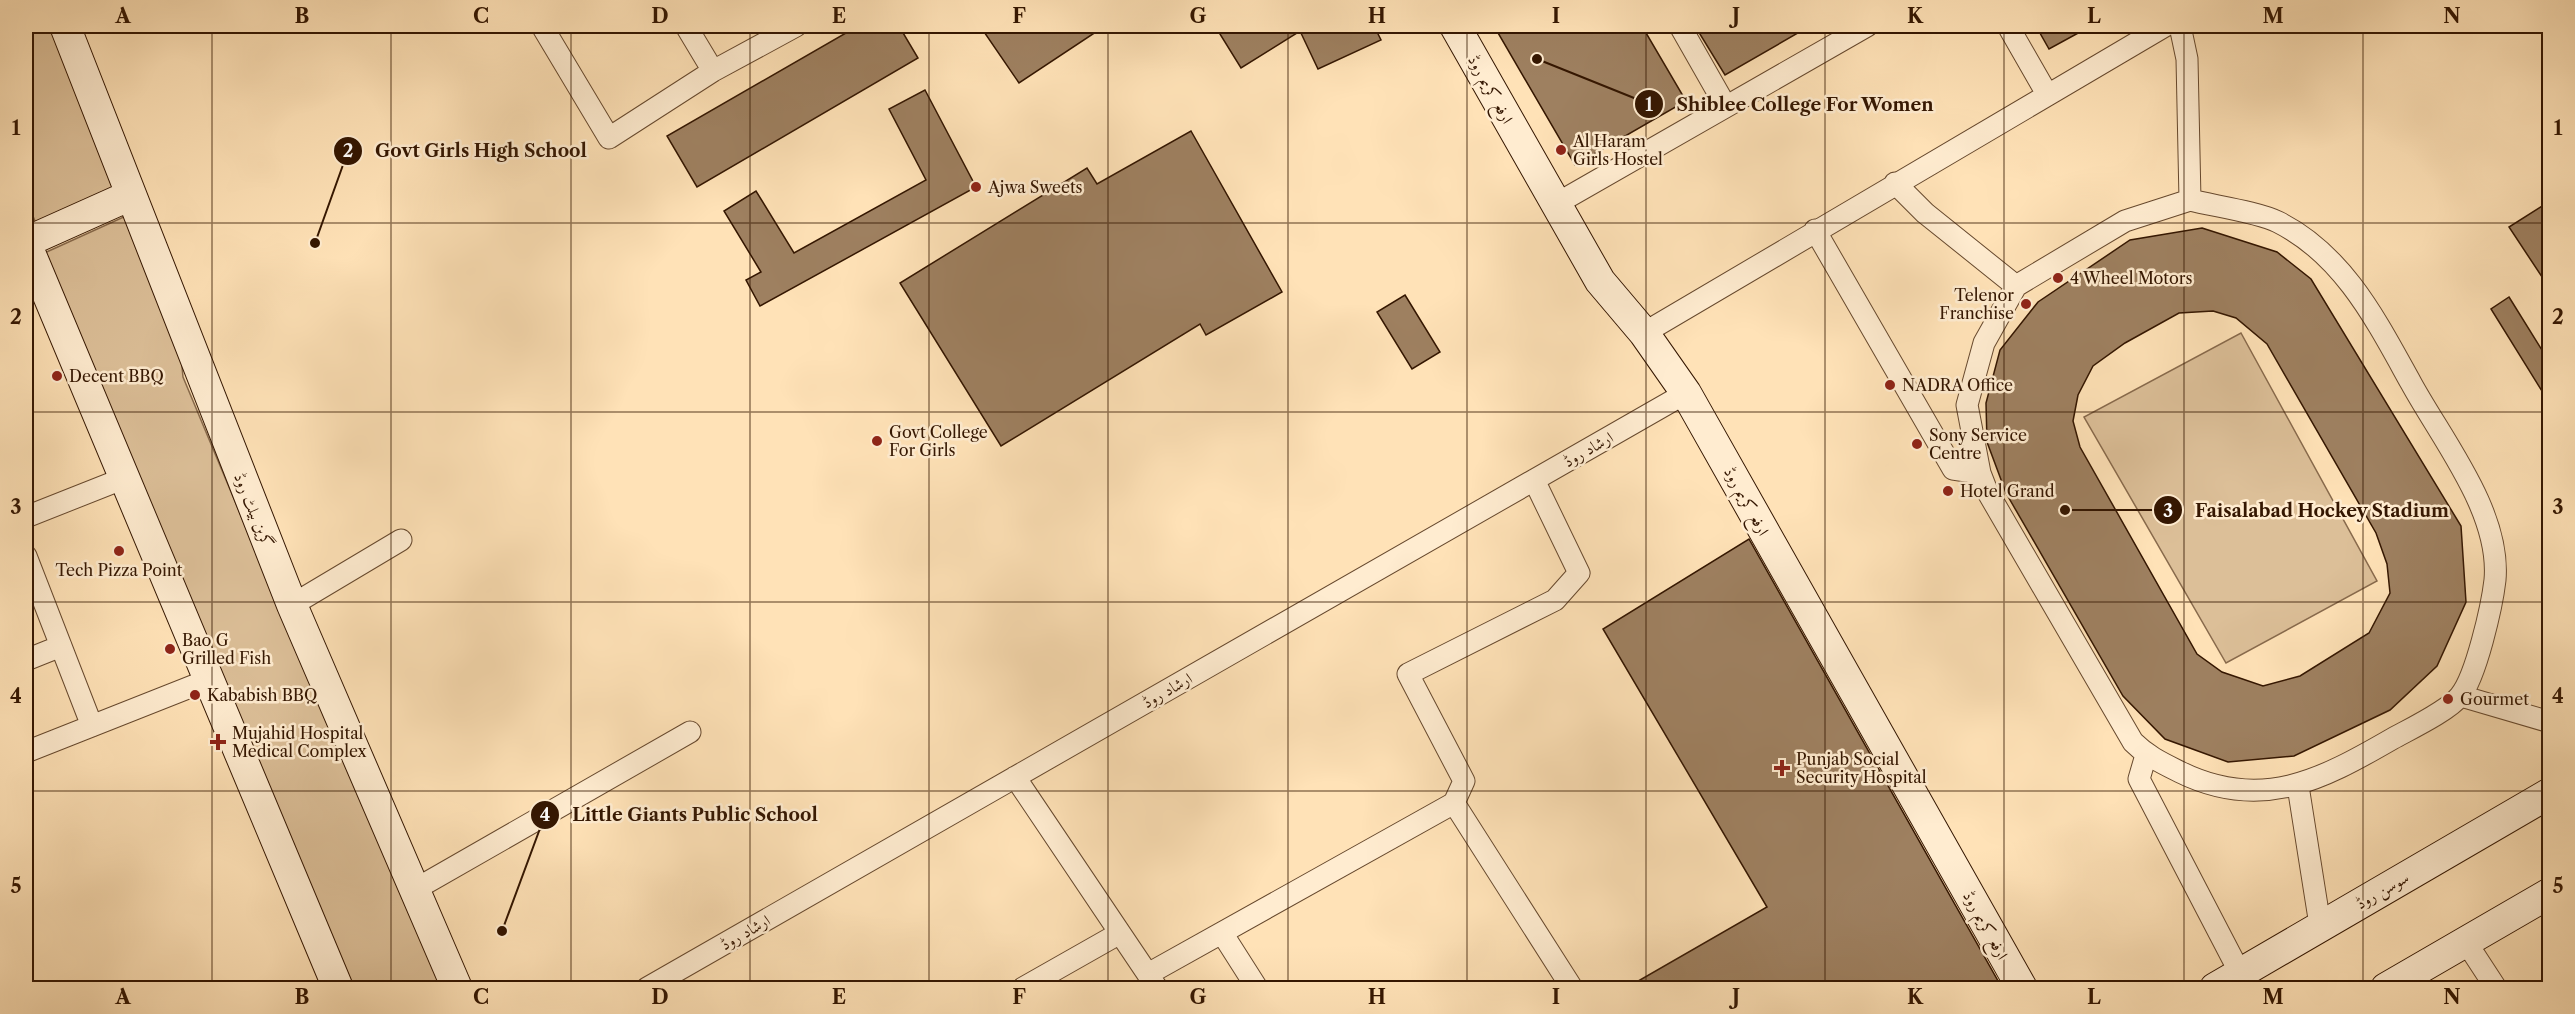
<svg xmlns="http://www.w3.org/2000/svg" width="2575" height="1014" font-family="'Libre Caslon Text',Amiri,serif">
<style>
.green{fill:#dcbf98;stroke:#886a4c;stroke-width:1.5}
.building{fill:#9e8060;stroke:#341601;stroke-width:1.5;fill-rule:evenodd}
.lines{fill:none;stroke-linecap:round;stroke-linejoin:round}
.street-casing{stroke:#67492e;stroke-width:23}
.secondary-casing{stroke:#341601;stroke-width:32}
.street{stroke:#ffecd0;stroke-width:21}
.secondary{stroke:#ffecd0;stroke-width:30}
.grid{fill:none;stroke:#341601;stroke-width:1.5;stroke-opacity:0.55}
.poi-dot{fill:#8f2418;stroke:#ffecd0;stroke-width:2}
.labels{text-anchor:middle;stroke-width:5;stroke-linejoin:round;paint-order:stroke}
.street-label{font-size:16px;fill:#341601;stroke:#ffecd0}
.poi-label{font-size:16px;fill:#341601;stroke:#ffecd0;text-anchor:start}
.leader{fill:none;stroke:#341601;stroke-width:2}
.callout-dot{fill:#341601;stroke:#ffecd0;stroke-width:2}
.mark-label{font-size:18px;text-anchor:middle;font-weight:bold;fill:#fff}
.callout-label{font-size:18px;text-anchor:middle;font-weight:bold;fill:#341601;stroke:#ffecd0;stroke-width:5;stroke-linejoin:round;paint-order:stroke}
.neatline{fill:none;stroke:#341601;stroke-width:2}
.grid-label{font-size:20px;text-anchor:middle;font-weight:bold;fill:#341601}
</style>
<rect width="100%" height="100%" fill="#ffe2b7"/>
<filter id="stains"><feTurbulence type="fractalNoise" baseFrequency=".00333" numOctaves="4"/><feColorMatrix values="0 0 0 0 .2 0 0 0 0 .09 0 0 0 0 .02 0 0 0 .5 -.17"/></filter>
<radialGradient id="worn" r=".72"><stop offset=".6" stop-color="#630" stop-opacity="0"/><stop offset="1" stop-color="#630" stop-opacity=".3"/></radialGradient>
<path class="green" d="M26 26H50L117 185 37 226 26 199Z
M128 215 179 336 183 377 359 798 448 988H351L40 255Z
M2241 333 2377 581 2226 663 2084 417Z"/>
<path class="building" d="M858 26H899L918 58 697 187 667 136Z
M980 26H1105L1019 83Z
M1215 26H1374L1381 40 1318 69 1300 31 1241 68Z
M1494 26H1642L1686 101 1575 165Z
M1695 26H1810L1725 75Z
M2036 26H2091L2049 49Z
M925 90 976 187 760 306 746 280 761 272 724 211 756 191 794 253 926 180 889 109Z
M1191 131 1282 292 1206 335 1200 324 1001 446 900 283 1087 168 1097 184Z
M2550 201V289L2509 227Z
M2202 228 2277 252 2311 279 2461 526 2466 602 2437 666 2390 710 2294 756 2228 762 2165 739 2123 696 2006 493 1987 442 1986 403 2000 350 2038 302 2130 240ZM2213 311 2236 318 2267 344 2376 533 2387 564 2390 593 2369 633 2300 676 2263 686 2222 672 2197 654 2080 447 2073 421 2078 395 2093 366 2125 343 2179 313Z
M1405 295 1440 352 1412 369 1377 312Z
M2509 297 2550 363V404L2491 309Z
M1749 539 2002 988H1626L1767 907 1603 629Z"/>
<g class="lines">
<g class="street-casing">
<path id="street" d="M542 26 609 138 713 71 796 26
M686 26 713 71
M1680 26 1725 105
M2008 26 2047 94
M2180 26 2187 59 2190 200
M1895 183 1925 213 2016 286
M2190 200C2214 206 2258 212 2278 222 2344 255 2377 322 2411 383 2442 440 2501 512 2495 580 2492 606 2476 677 2460 696 2448 711 2410 729 2392 739 2321 780 2261 812 2180 772 2162 763 2147 756 2133 742L1987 491 1980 473 1967 405 1984 343 2016 286 2125 221Z
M1556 204 1867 26
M1815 230 1953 469 1980 473
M1644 333 2165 26
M26 517 122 479
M26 556 92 726
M292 605 401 540
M26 660 61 646
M2461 696 2550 722
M26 752 208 680
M2146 755 2139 779 2240 973
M1015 777 1157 988
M2298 786 2320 925
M1454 803 1572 988
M414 890 690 732
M1222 933 1257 988
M2466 942 2496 988
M1148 974 1454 803 1464 781 1408 674 1555 600 1579 573 1534 480
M647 988 1686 393
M1023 988 1120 933"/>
</g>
<g class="secondary-casing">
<path id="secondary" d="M65 26 292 605 457 988
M1455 26 1600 281 1644 333 1686 393 2022 988
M26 242 131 195
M26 243 338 988
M2215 988 2550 793
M2386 988 2550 893"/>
</g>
<use href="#street" class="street"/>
<use href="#secondary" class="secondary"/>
</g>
<path class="grid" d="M212 26V988M391 26V988M571 26V988M750 26V988M929 26V988M1108 26V988M1288 26V988M1467 26V988M1646 26V988M1825 26V988M2004 26V988M2184 26V988M2363 26V988M26 223H2550M26 412H2550M26 602H2550M26 791H2550"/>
<g class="poi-dot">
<circle cx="1561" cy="150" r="6"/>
<circle cx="976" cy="187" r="6"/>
<circle cx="2058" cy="278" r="6"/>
<circle cx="2026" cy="304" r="6"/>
<circle cx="57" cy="376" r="6"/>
<circle cx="1890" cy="385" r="6"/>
<circle cx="877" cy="441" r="6"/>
<circle cx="1917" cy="444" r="6"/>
<circle cx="1948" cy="491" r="6"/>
<circle cx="119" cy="551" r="6"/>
<circle cx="170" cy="649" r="6"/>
<circle cx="195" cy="695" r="6"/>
<circle cx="2448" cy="699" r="6"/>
<path d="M215 733h6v6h6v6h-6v6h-6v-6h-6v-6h6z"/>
<path d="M1779 759h6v6h6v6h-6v6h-6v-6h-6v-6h6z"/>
</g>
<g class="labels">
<g class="street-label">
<text transform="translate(1491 89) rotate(61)" y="6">ارفع کریم روڈ</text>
<text transform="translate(1588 449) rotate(-30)" y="6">ارشاد روڈ</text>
<text transform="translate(1747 501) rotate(61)" y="6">ارفع کریم روڈ</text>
<text transform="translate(254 510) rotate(68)" y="6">گرین بیلٹ روڈ</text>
<text transform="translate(1167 690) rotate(-30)" y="6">ارشاد روڈ</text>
<text transform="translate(2382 890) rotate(-30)" y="6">سوسن روڈ</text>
<text transform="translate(1986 925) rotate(61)" y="6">ارفع کریم روڈ</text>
<text transform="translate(745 932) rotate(-30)" y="6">ارشاد روڈ</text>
</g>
<g class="poi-label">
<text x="1573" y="147">Al Haram<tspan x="1573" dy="18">Girls Hostel</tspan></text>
<text x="988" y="193">Ajwa Sweets</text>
<text x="2070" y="284">4 Wheel Motors</text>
<text x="2014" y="301" text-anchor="end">Telenor<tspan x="2014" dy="18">Franchise</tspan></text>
<text x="69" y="382">Decent BBQ</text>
<text x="1902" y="391">NADRA Office</text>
<text x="889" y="438">Govt College<tspan x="889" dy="18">For Girls</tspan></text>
<text x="1929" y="441">Sony Service<tspan x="1929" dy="18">Centre</tspan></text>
<text x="1960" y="497">Hotel Grand</text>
<text x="119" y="576" text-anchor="middle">Tech Pizza Point</text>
<text x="182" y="646">Bao G<tspan x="182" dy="18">Grilled Fish</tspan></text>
<text x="207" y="701">Kababish BBQ</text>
<text x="2460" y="705">Gourmet</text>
<text x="232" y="739">Mujahid Hospital<tspan x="232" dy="18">Medical Complex</tspan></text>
<text x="1796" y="765">Punjab Social<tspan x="1796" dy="18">Security Hospital</tspan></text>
</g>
</g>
<path class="leader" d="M1537 59L1649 104M315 243L348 151M2065 510L2168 510M502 931L545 815"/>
<g class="callout-dot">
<circle cx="1537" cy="59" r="6"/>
<circle cx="315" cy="243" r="6"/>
<circle cx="2065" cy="510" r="6"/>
<circle cx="502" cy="931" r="6"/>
<circle cx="1649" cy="104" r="15"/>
<circle cx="348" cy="151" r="15"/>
<circle cx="2168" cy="510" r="15"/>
<circle cx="545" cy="815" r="15"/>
</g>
<g class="mark-label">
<text x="1649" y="111">1</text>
<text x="348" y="157">2</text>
<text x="2168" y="517">3</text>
<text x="545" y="821">4</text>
</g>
<g class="callout-label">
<text x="1805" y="111">Shiblee College For Women</text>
<text x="481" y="157">Govt Girls High School</text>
<text x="2322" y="517">Faisalabad Hockey Stadium</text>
<text x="695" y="821">Little Giants Public School</text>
</g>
<rect width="2575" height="1014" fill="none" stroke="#ffe2b7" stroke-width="66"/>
<rect x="33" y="33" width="2509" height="948" class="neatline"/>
<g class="grid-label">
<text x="123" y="23">A</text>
<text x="302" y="23">B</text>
<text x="481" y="23">C</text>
<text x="660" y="23">D</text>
<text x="839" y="23">E</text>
<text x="1019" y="23">F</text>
<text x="1198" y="23">G</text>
<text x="1377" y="23">H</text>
<text x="1556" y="23">I</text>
<text x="1736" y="23">J</text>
<text x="1915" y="23">K</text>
<text x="2094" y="23">L</text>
<text x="2273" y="23">M</text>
<text x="2452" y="23">N</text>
<text x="16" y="135">1</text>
<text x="2558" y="135">1</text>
<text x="16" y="324">2</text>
<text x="2558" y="324">2</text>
<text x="16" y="514">3</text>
<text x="2558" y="514">3</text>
<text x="16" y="703">4</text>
<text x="2558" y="703">4</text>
<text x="16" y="893">5</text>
<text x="2558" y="893">5</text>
<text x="123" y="1004">A</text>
<text x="302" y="1004">B</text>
<text x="481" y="1004">C</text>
<text x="660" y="1004">D</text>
<text x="839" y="1004">E</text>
<text x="1019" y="1004">F</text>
<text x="1198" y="1004">G</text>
<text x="1377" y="1004">H</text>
<text x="1556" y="1004">I</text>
<text x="1736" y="1004">J</text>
<text x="1915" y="1004">K</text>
<text x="2094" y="1004">L</text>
<text x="2273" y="1004">M</text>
<text x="2452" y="1004">N</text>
</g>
<rect width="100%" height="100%" filter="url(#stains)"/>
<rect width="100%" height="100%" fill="url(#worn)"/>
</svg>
